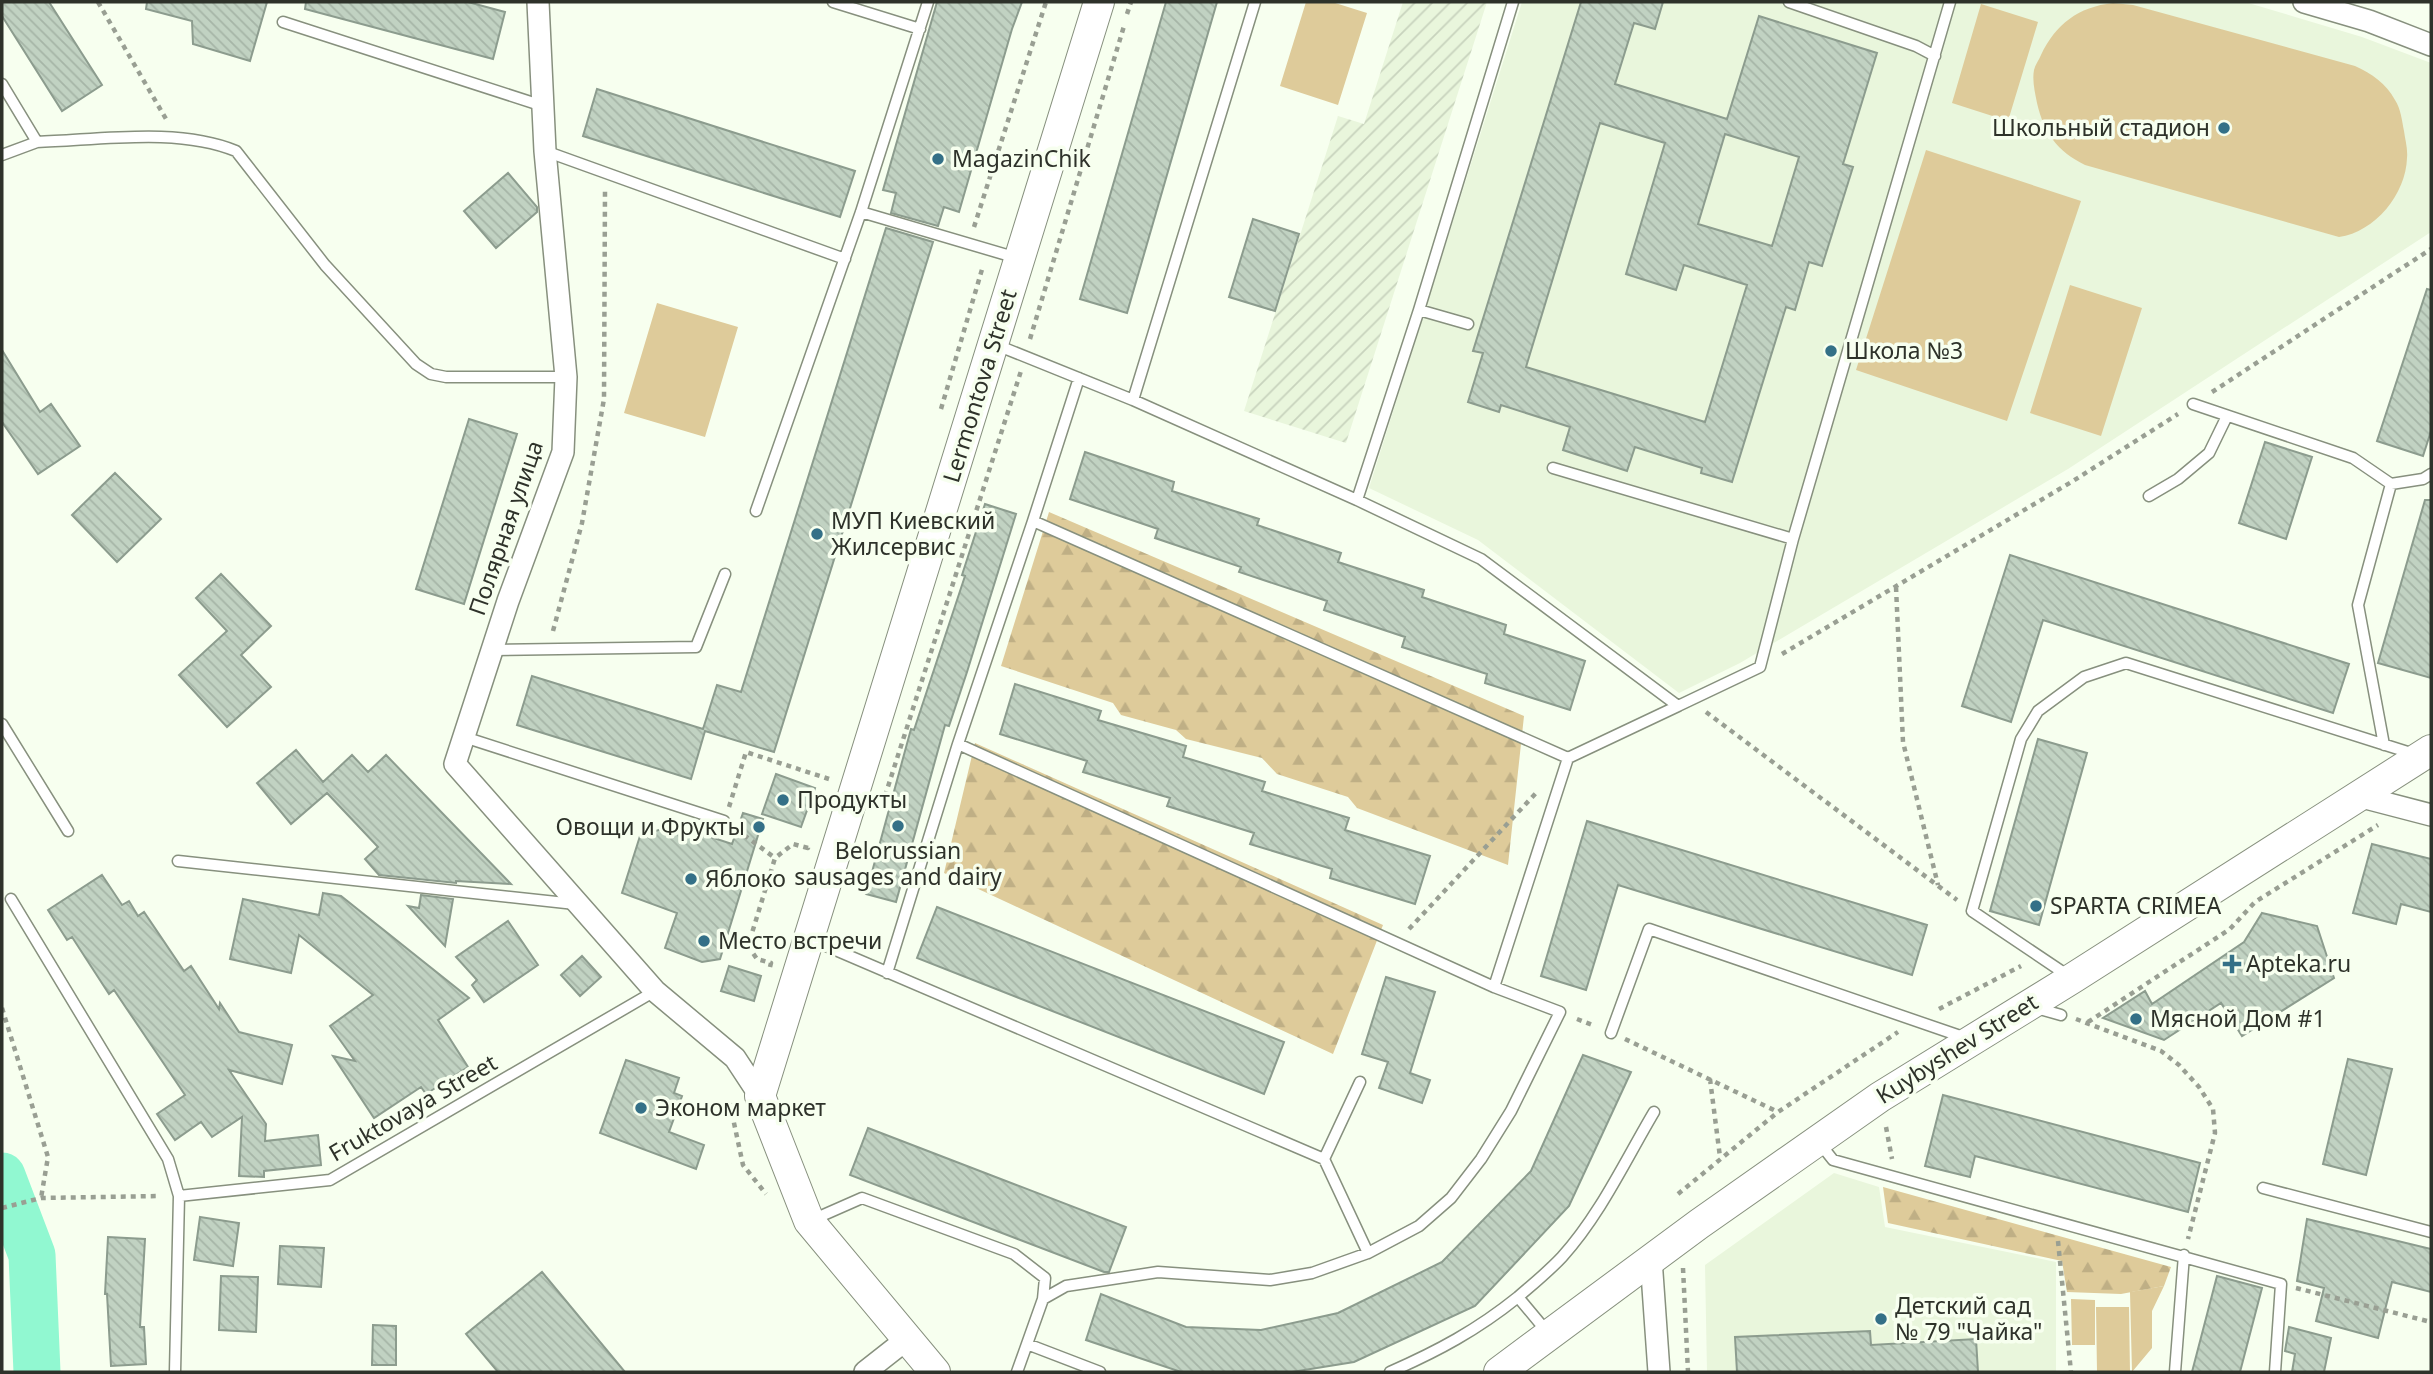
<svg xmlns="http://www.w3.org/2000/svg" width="2433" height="1374" font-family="'Noto Sans',sans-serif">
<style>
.built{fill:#e9f6dc}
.industrial{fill:url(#industrial-furrows)}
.grass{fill:#decb9a}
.forest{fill:url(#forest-firs)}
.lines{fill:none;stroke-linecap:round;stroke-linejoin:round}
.river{stroke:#91f8d1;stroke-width:47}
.building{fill:url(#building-back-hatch);stroke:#8c9c8e;stroke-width:2;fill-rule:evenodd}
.service-casing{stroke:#87907e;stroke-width:13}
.minor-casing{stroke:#87907e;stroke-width:24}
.secondary-casing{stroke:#87907e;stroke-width:32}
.path{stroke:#999f93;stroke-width:4.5;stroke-dasharray:5 5;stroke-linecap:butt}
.service{stroke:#fff;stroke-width:10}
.minor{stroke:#fff;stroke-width:21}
.secondary{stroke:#fff;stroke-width:30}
.poi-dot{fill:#347087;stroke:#f7ffef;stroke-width:2.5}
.labels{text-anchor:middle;stroke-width:7;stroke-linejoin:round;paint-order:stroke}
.poi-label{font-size:23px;fill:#2e322a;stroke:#f7ffef;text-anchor:start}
.street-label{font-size:23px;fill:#2e322a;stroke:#f7ffef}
</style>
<defs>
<pattern id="industrial-furrows" width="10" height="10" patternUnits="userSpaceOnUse" patternTransform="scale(1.75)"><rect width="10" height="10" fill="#e9f6dc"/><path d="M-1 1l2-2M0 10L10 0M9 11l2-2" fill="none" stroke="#c8d3bd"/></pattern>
<pattern id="forest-firs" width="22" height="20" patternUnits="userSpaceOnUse" patternTransform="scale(1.75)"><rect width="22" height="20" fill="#decb9a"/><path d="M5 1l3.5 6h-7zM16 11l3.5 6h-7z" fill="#bfaf85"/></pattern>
<pattern id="building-back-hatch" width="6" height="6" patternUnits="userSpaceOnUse" patternTransform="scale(1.75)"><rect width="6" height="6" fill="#c1d2c2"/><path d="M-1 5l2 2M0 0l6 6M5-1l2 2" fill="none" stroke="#a6b5a7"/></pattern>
</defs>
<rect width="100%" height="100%" fill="#f7ffef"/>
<path class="built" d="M1522 2H2245L2362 37 2431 63V232L2068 469 1740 663 1679 693 1478 540 1369 488Z
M1834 1173 1879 1187 1885 1227 2056 1262V1372H1707L1705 1265Z"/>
<path class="industrial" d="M1403 2H1487L1346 443 1244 411 1338 116 1364 124Z"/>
<path class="grass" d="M1306 2H1332L1367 13 1338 105 1280 86Z
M2113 3 2133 5 2355 66C2372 74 2386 83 2395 100 2401 109 2402 121 2404 131 2405 139 2408 149 2407 158 2406 194 2375 232 2339 237L2085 165C2057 151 2044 133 2037 103 2035 92 2032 81 2034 70 2035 65 2039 60 2041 55 2056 24 2078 7 2113 3Z
M1981 4 2038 22 2008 121 1952 103Z
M1926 150 2081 201 2007 421 1856 370Z
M2070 285 2142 308 2101 436 2030 413Z
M657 303 738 327 705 437 624 413Z
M2164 1286 2152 1311V1348L2132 1372 2130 1292Z
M2071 1299 2095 1300V1345H2072Z
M2096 1307H2129L2130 1372H2097Z"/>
<path class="forest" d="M1049 512 1524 716 1508 865 1357 808 1348 797 1277 774 1262 758 1186 739 1176 730 1121 715 1113 703 1001 666Z
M975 743 1383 925 1333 1054 944 873Z
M1883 1187 2171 1267 2164 1286 2121 1294 2067 1292 2062 1261 1888 1223Z"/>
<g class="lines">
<path class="river" d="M2 1176 32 1255 37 1372"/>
</g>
<path class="building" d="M2 2H49L102 85 62 111 2 16Z
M147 2H267L250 61 193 44 192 21 146 9Z
M306 2H468L505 12 493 59 305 9Z
M937 2H1022L1012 29 959 212 944 207 938 226 891 213 896 193 883 190Z
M1166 2H1217L1127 313 1080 299Z
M1581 2H1663L1655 29 1634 23 1615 84 1727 119 1759 16 1877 53 1843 164 1853 167 1822 266 1809 262 1795 310 1786 307 1732 482 1701 473 1702 468 1635 447 1627 471 1563 450 1570 427 1501 405 1499 412 1468 402 1483 353 1473 351ZM1600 123 1665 143 1626 274 1676 290 1684 265 1747 285 1705 422 1526 367ZM1725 134 1799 157 1772 246 1698 224Z
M597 89 855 171 840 217 583 136Z
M508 173 537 207V212L496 248 464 211Z
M1253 219 1299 234 1275 311 1229 297Z
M886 228 933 242 774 752 705 731 691 779 517 725 532 676 703 729 717 685 741 692Z
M2427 289 2431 290V431L2423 456 2377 441Z
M2 350 40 412 51 404 80 446 38 474 2 422Z
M469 419 517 434 464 604 416 589Z
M2265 442 2312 457 2286 539 2239 523Z
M1085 452 1174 482 1172 491 1259 519 1257 525 1341 553 1338 562 1424 590 1422 597 1506 625 1504 634 1585 661 1570 710 1485 683 1487 674 1402 647 1405 637 1324 610 1327 601 1239 572 1241 567 1155 538 1158 529 1070 499Z
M115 473 161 519 117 562 72 515Z
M2425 500H2431V678L2378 663Z
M985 504 1016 514 967 672 949 726 945 725 896 902 866 894 911 729 914 730 965 576 962 575Z
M2010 555 2349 664 2333 713 2043 620 2011 722 1962 706Z
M221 574 271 626 241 655 271 687 227 727 179 675 227 631 196 598Z
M1015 684 1101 711 1098 720 1186 746 1183 757 1265 782 1262 791 1349 818 1345 830 1430 856 1415 904 1330 878 1332 869 1250 844 1254 833 1167 806 1170 798 1083 772 1087 761 1000 734Z
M2038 739 2087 753 2039 925 1990 911Z
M296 750 323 782 352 755 368 772 386 755 511 884 456 881V883L379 875 365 859 378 847 327 793 291 824 257 783Z
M776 774 815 788 801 827 762 814Z
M743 813 763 819 720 959 702 962 665 948 677 913 622 893 640 836 674 825 732 844Z
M1587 821 1927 925 1912 975 1618 885 1586 990 1541 976Z
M2372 844 2431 859V912L2401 904 2396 924 2353 913Z
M102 875 122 905 129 901 138 916 144 912 184 971 191 966 219 1009 220 1003 239 1032 292 1045 282 1084 229 1070 266 1124 265 1141 318 1135 321 1165 264 1171V1177L239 1176 242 1117 212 1137 201 1122 175 1140 157 1114 185 1095 114 990 109 994 72 937 67 940 48 910Z
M323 893 341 896 469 998 438 1020 468 1067 426 1094 421 1087 374 1118 333 1056 355 1061 330 1026 373 995 299 935 291 973 230 959 243 899 319 915Z
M421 895 453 899 445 946 408 906 419 908Z
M937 907 1284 1042 1264 1094 917 958Z
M2262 913 2317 926 2334 978 2242 1036 2221 1003 2164 1040 2103 1018 2145 991 2152 1004 2244 942Z
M508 921 538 965 484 1002 472 985 477 980 456 957Z
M582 956 601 977 580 996 561 975Z
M729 966 761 976 754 1001 721 991Z
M1386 977 1435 992 1410 1073 1430 1080 1422 1103 1379 1088 1388 1062 1362 1054Z
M1583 1055 1631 1072 1569 1206 1475 1306 1354 1362 1292 1372H1181L1086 1340 1101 1294 1186 1327 1261 1330 1338 1313 1442 1262 1531 1171Z
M2348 1059 2392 1069 2366 1175 2323 1164Z
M626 1060 679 1078 674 1093 682 1096 669 1132 704 1145 696 1169 600 1133Z
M1943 1095 2200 1163 2188 1212 1975 1156 1970 1177 1925 1166Z
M868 1128 1126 1227 1109 1272H1104L850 1175Z
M200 1217 239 1223 233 1266 194 1260Z
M2307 1219 2431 1249V1292L2392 1282 2378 1338 2316 1321 2324 1288 2297 1281Z
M108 1237 145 1239 140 1327H144L146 1364 111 1366 107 1294H105Z
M280 1246 324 1248 321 1287 278 1284Z
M542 1272 625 1372H498L466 1334Z
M221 1276 258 1277 256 1332 219 1330Z
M2217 1276 2262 1288 2240 1372H2192Z
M373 1325 396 1326V1365H372Z
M2289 1327 2331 1338 2324 1372H2292L2295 1354 2285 1351Z
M1870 1331 1871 1345 1976 1339 1978 1372H1737L1735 1337Z"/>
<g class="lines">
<g class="service-casing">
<path id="service" d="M833 2 920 29
M1789 2 1916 46 1935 56
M283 22 543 106
M2 84 37 142C100 140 178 127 236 151L325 265 416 364 431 374 446 377H566
M545 151 845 259
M2 155 37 142
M861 212 1017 258
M1419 310 1468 324
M994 344 1133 400 1357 500 1481 559 1678 706 1568 758 1033 521 1079 378
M1133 400 1255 2
M2193 404 2353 458 2391 484
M1553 468 1793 539
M2149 496 2178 479 2209 453 2227 416
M1357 500 1419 310 1513 2
M756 511 861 212 928 2
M492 650 696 647 725 574
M1678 706 1760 667 1793 539 1950 2
M2 724 68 831
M464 737 724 821
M958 744 1494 987 1568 758
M2384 745 2358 605 2391 484 2423 479 2431 474
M178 861 575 904
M11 899 168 1159 179 1196
M812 940 1324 1159 1360 1082
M887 973 958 744 1033 521
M2070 977 1972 911 2021 739 2038 711 2084 677 2126 663 2414 754
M2033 1007 2061 1015
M1611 1033 1649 929 1966 1038
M1818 1141 1833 1160 2281 1284 2275 1372
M1324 1159 1368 1253
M2263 1188 2431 1232
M812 1220 862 1198 1014 1254 1045 1278 1043 1299
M1548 1333 1518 1297C1533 1284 1548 1272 1562 1257 1600 1215 1625 1161 1654 1112
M1027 1344 1100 1372
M175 1372 179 1196 330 1180 655 991
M1017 1372 1043 1299 1066 1286 1158 1272 1270 1280 1312 1273 1368 1253 1419 1226 1451 1198 1481 1159 1511 1111 1560 1012 1494 987
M1390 1372C1438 1351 1477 1330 1518 1297
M2175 1372 2184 1255"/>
</g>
<g class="minor-casing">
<path id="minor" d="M538 2 545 151 566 377 563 452 508 601 455 764 655 991 735 1058 760 1096
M2304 2 2369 21 2431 45
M2358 796 2431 815
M1651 1259 1659 1372
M865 1372 907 1339"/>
</g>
<g class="secondary-casing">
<path id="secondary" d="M935 1372 809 1221 760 1096 1099 2
M1499 1372 1699 1224 1880 1097 2073 978 2431 750"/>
</g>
<path class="path" d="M98 2 166 119
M1127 14 1131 2
M974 227 1046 2
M1030 339 1124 26
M2212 392 2431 249
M941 409 983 266
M1896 587 1903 742 1938 885
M553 631 582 523 604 399 605 191
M1782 654 2073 481 2178 414
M1706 712 1957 900
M885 796 1021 371
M729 807 746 752 829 779
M736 829 775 858
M1409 929 1537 792
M770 967 771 963 757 959 748 946 775 858 793 844 808 848V846
M2 1008 48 1157 41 1198
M1939 1009 2021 966
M1577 1019 1595 1026
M2076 1019 2161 1051 2179 1065 2199 1087 2213 1109 2215 1133 2188 1239
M2088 1022 2230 929 2255 902 2378 825
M1625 1039 1778 1112
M1710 1079 1720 1157
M732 1103 731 1109 743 1165 766 1194
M1886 1127 1892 1159
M1678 1194 1778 1112 1898 1032
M2 1208 41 1198 160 1196
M2058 1241 2071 1372
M1683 1268 1688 1372
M2296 1288 2431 1322"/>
<use href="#service" class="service"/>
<use href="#minor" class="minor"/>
<use href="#secondary" class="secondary"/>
</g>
<g class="poi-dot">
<circle cx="2224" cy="128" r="7"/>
<circle cx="938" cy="159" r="7"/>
<circle cx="1831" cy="351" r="7"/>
<circle cx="817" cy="534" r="7"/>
<circle cx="783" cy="800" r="7"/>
<circle cx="898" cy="826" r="7"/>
<circle cx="759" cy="827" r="7"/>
<circle cx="691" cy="879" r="7"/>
<circle cx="2036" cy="906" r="7"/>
<circle cx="704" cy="941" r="7"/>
<path d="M2228.5 953.5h7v7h7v7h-7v7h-7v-7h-7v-7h7z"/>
<circle cx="2136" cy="1019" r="7"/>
<circle cx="641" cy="1108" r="7"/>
<circle cx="1881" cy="1319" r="7"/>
</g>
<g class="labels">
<g class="poi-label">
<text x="2210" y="136" text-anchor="end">Школьный стадион</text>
<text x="952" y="167">MagazinChik</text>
<text x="1845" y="359">Школа №3</text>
<text x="831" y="529">МУП Киевский<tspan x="831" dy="26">Жилсервис</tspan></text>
<text x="797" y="808">Продукты</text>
<text x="745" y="835" text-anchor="end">Овощи и Фрукты</text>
<text x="898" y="859" text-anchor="middle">Belorussian<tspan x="898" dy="26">sausages and dairy</tspan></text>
<text x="705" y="887">Яблоко</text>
<text x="2050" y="914">SPARTA CRIMEA</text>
<text x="718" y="949">Место встречи</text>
<text x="2246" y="972">Apteka.ru</text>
<text x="2150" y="1027">Мясной Дом #1</text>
<text x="655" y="1116">Эконом маркет</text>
<text x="1895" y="1314">Детский сад<tspan x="1895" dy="26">№ 79 "Чайка"</tspan></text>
</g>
<g class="street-label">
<text transform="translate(980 386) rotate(-73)" y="8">Lermontova Street</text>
<text transform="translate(506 528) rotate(-71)" y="8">Полярная улица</text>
<text transform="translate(1957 1049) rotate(-32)" y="8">Kuybyshev Street</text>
<text transform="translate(413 1108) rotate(-30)" y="8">Fruktovaya Street</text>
</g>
</g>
<rect width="2433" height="1374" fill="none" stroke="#2e322a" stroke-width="7"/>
</svg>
